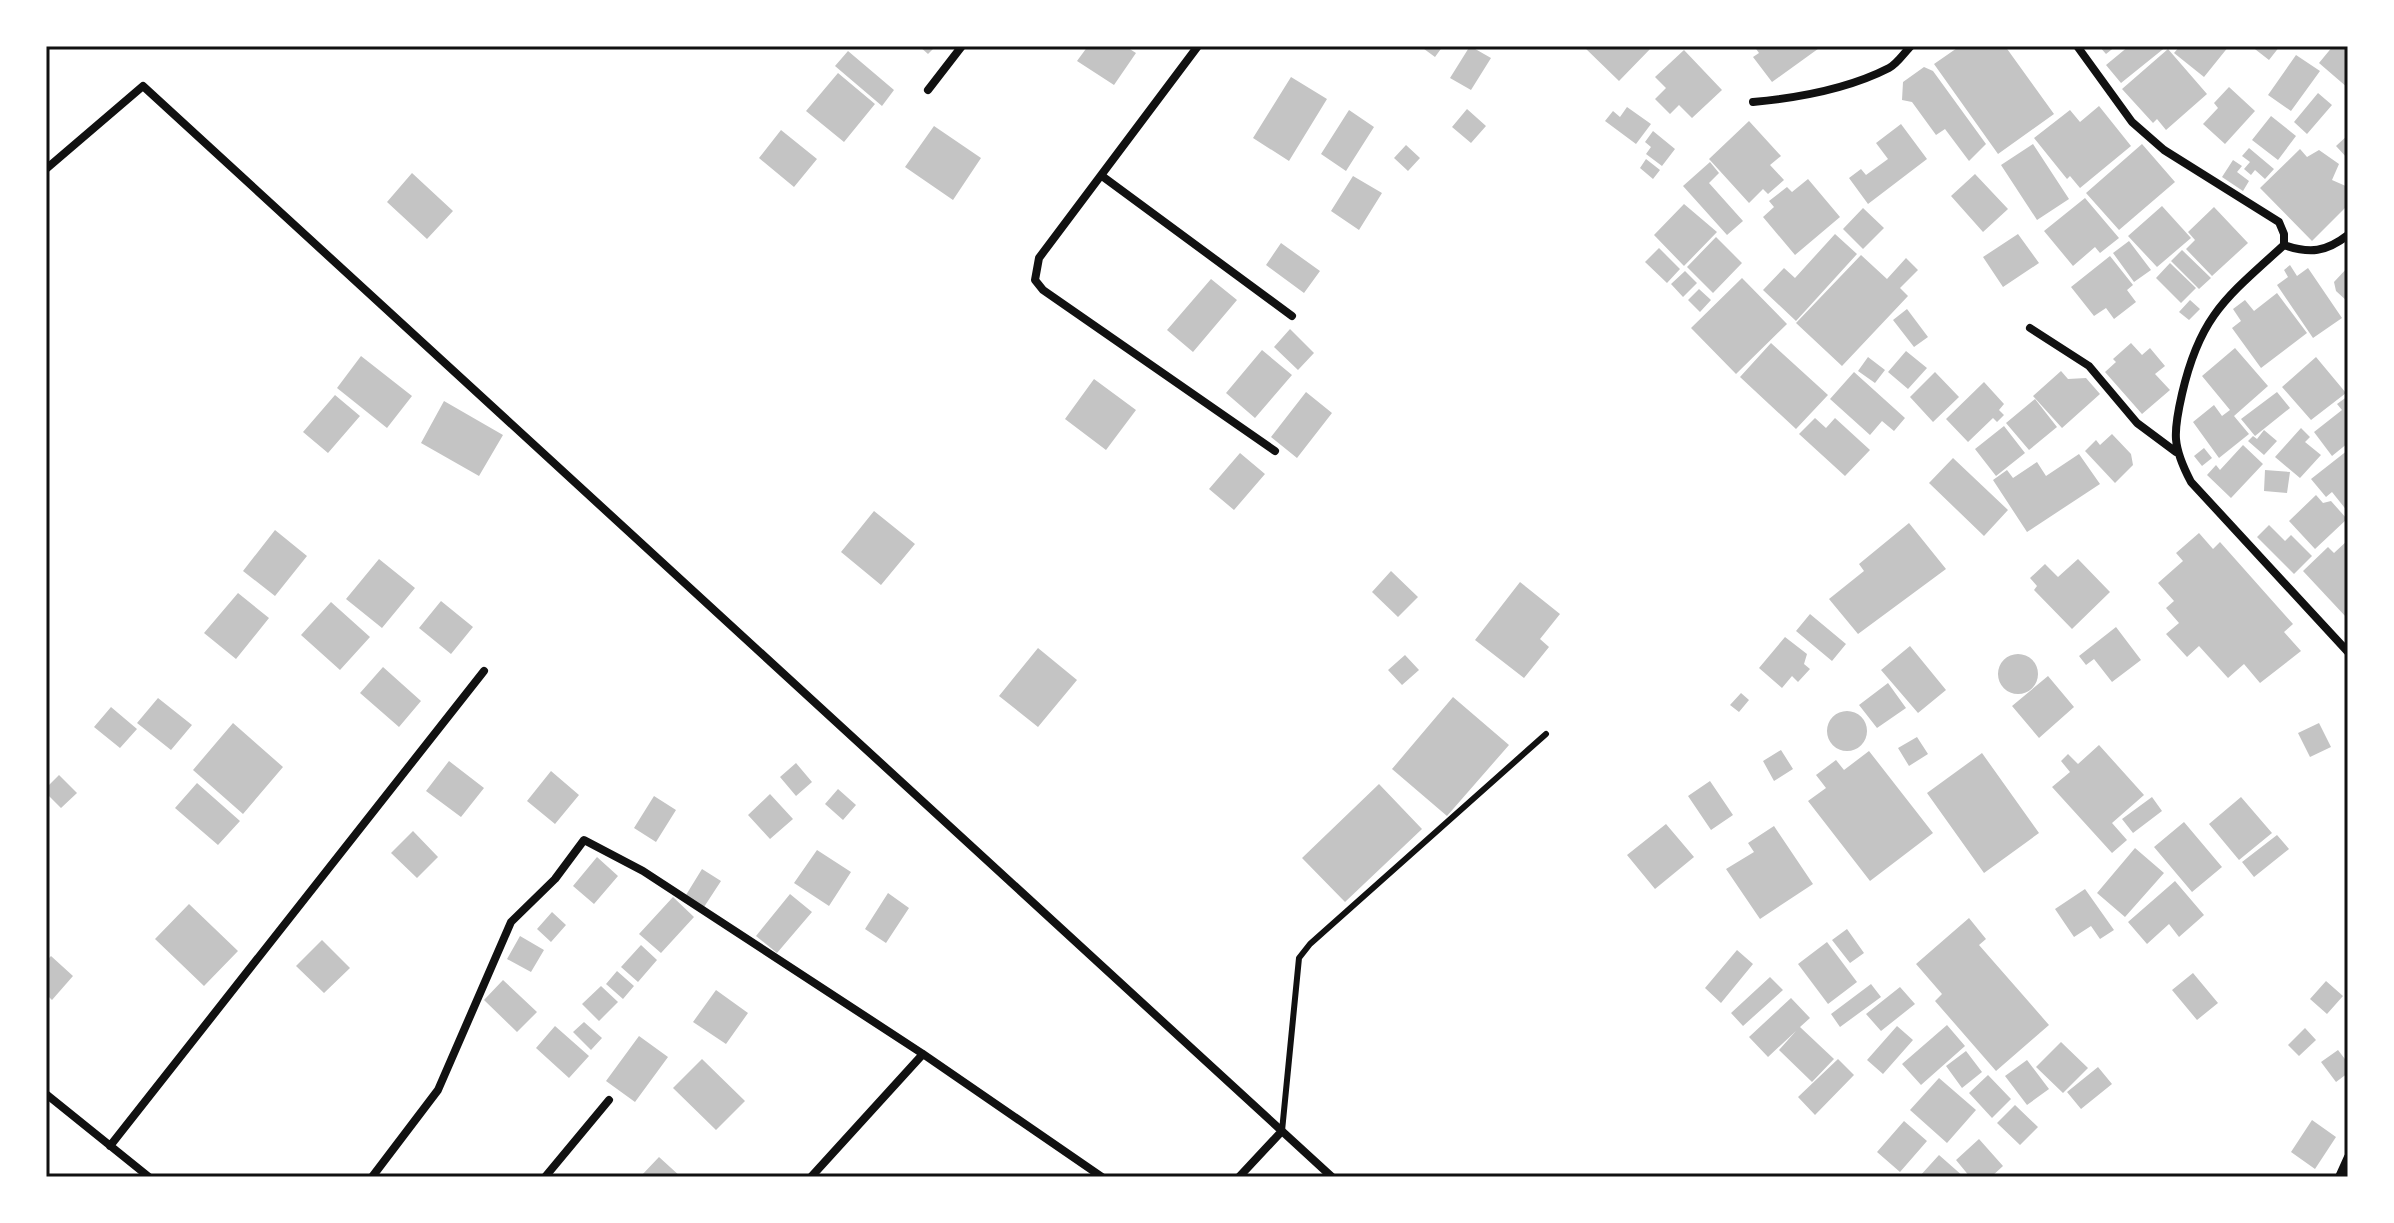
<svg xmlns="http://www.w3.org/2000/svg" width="2394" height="1223" font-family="'Titillium Web',sans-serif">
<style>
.building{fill:#c4c4c4}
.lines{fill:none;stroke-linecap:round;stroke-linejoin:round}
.service{stroke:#111;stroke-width:6}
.minor{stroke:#111;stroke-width:8}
.neatline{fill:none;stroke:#111;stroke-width:3}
</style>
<rect width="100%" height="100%" fill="#fff"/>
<path class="building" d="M919,46h17l-8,8z
M1088,46h37l11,7 -22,32 -37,-24z
M1420,46h23l-8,11z
M1470,46l21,12 -20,32 -21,-12z
M1583,46h70l-34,35z
M1754,46h68l-50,36 -19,-25 6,-4z
M1960,46h45l49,68 -56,40 -64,-90z
M2099,46h17l-10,8z
M2129,46h38l-46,37 -15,-18z
M2180,46h49l-25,31 -30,-24z
M2251,46h29l-11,14z
M2333,46h9l6,5v37l-29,-25z
M2168,49l39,45 -41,36 -9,-11 -4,4 -31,-34z
M1684,50l38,40 -30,28 -13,-13 -9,9 -15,-15 11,-11 -11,-11z
M848,51l46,39 -12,16 -47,-40z
M2296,55l24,16 -29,40 -23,-16z
M1924,67l9,4 53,73 -17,17 -24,-32 -9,6 -24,-33 -10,-2 1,-18z
M838,73l37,31 -31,38 -38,-31z
M1291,77l36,22 -38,62 -36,-23z
M2229,87l26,24 -30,33 -22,-20 15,-16 -4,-5z
M2318,93l14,12 -25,29 -13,-12z
M2099,106l32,40 -51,42 -10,-12 -3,3 -33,-41 36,-28 10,12z
M1627,107l24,17 -15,20 -31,-23 8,-10 7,6z
M1467,109l19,17 -15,17 -19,-16z
M1349,110l25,17 -28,44 -25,-17z
M2271,116l25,20 -18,24 -26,-20z
M1749,121l32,35 -11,9 14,15 -16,14 -5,-5 -14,14 -40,-44z
M1901,124l26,35 -59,45 -19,-26 12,-9 5,6 22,-16 -12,-16z
M934,126l47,32 -28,42 -48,-33z
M781,130l36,29 -23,28 -35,-29z
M1653,131l22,18 -13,17 -16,-12 5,-7 -6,-5z
M2348,135v24l-12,-13z
M2033,144l36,55 -32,21 -36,-55z
M2142,144l33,38 -56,48 -33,-37z
M1406,145l14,13 -12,13 -14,-13z
M2249,148l25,21 -9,10 -10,-9 -4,5 -7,-6 6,-7 -8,-6z
M2300,149l7,8 12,-7 20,14 -7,16 16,7v18l-36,36 -52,-53z
M1646,159l14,11 -7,9 -13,-11z
M2233,160l9,6 -5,6 12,9 -6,10 -21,-14z
M1710,162l9,11 -10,10 34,38 -16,14 -44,-49z
M412,173l41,38 -26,28 -40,-37z
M1975,174l33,35 -25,23 -32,-36z
M1353,176l29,17 -23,37 -28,-19z
M1808,179l32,38 -45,38 -32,-38 11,-10 -5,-6 18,-14 5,5z
M2085,198l34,40 -19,15 -5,-6 -22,19 -29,-35z
M1684,204l33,28 -33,34 -30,-31z
M2162,206l29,32 -34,29 -29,-31z
M2214,207l34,36 -36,33 -26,-27 9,-9 -7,-8z
M1863,208l21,20 -21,21 -20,-20z
M1835,234l22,20 -61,67 -33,-31 21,-22 11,10z
M2018,234l21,29 -36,24 -20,-30z
M1716,237l26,26 -29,30 -26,-26z
M2129,241l22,29 -17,12 -21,-29z
M1281,243l39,28 -16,22 -38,-28z
M1659,248l21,21 -13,14 -22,-21z
M2182,250l29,28 -12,11 -28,-28z
M1861,255l26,24 19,-21 12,12 -18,18 8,8 -66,70 -46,-43z
M2110,256l23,29 -6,5 9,12 -22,17 -8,-11 -12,8 -23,-29z
M2170,263l26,25 -15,15 -25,-25z
M2290,265l7,11 11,-8 34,50 -29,20 -36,-53 11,-8 -4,-7z
M2348,267v35l-12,-11 -2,-9z
M1685,271l12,12 -14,14 -12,-13z
M1742,278l45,46 -51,50 -45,-46z
M1211,279l26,21 -44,52 -26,-22z
M1699,289l12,11 -11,12 -12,-12z
M2277,293l30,40 -46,35 -29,-40 9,-7 -8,-12 12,-9 9,11z
M2190,300l10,9 -11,11 -10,-8z
M1907,309l21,28 -14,10 -21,-27z
M1290,329l24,24 -16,17 -24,-23z
M1771,343l57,52 -32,34 -56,-52z
M2131,343l11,12 8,-7 15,18 -10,8 15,16 -28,24 -37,-42 11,-10 -3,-3z
M2235,348l33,38 -34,30 15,18 -30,24 -26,-36 21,-17 8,11 8,-6 -28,-34z
M1262,350l30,25 -37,43 -29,-25z
M1906,351l21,17 -19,21 -20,-17z
M361,356l51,40 -25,32 -50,-40z
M1868,357l17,13 -10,13 -17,-12z
M2316,357l30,36 -35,27 -29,-33z
M2061,371l7,8 18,-1 14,16 -38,34 -29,-32z
M1854,372l51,46 -11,13 -12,-10 -12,14 -40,-36z
M1935,372l24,25 -26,25 -23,-25z
M1094,379l42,31 -30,40 -41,-31z
M1984,382l20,22 -5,6 5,5 -7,7 -4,-4 -25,24 -22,-23z
M1306,392l26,21 -35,45 -26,-21z
M2277,392l13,16 -35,28 -14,-17z
M335,395l25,21 -32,37 -25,-21z
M2348,396v47l-16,13 -18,-24 28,-22 -5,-6z
M2035,399l22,28 -28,23 -23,-27z
M444,401l59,34 -24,41 -58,-33z
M1815,418l11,10 9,-10 35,32 -25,26 -46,-42z
M2004,426l21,27 -29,23 -21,-27z
M2301,428l9,9 -5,5 16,13 -21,23 -25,-21z
M2264,430l13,11 -13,14 -16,-14 5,-5 4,3z
M2112,434l19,20 2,11 -18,18 -30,-32 11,-11 4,5z
M2243,445l20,19 -32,34 -24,-23 9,-10 4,5z
M2204,448l8,10 -10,8 -8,-10z
M2348,450v62l-16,-20 -6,5 -15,-18z
M1240,453l25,21 -31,36 -25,-21z
M2079,454l21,30 -73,48 -34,-52 14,-10 6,8 24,-16 9,14z
M1953,458l55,52 -24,26 -55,-53z
M2265,470l25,2 -3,21 -23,-2z
M2316,495l7,8 8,-2 16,18 -32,30 -26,-28z
M874,511l41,33 -34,41 -40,-33z
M1909,523l37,46 -88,65 -29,-35 35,-28 -5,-7z
M2269,525l16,16 6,-6 21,21 -18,18 -37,-37z
M275,530l32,26 -32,40 -32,-25z
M2199,533l14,16 7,-7 73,82 -9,8 17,19 -41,32 -16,-19 -16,14 -29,-32 -12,11 -21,-23 13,-11 -13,-15 8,-7 -16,-18 25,-22 -7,-8z
M2348,540v76l-2,1 -43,-46 25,-24 6,6z
M379,559l36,29 -33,40 -36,-29z
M2078,559l32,33 -38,37 -38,-39 3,-4 -7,-8 15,-14 13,13z
M1391,571l27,26 -20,20 -26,-25z
M1520,582l40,32 -20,25 9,8 -25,31 -49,-38z
M238,593l31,25 -33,41 -32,-26z
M441,601l32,26 -22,27 -32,-26z
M331,602l39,35 -30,33 -39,-35z
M1810,614l36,30 -14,17 -36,-30z
M2116,627l25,33 -29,22 -18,-23 -8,6 -7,-9z
M1785,637l22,17 -3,10 6,5 -12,13 -6,-6 -10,12 -23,-20z
M1910,646l36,44 -28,23 -37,-43z
M1038,648l39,32 -39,47 -39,-31z
M1998 674a20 20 0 1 1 40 0a20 20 0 1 1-40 0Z
M1405,655l14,15 -17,15 -14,-15z
M383,667l38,34 -22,26 -39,-34z
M2048,676l26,31 -35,31 -27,-32z
M1888,683l18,25 -29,20 -18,-23z
M1741,693l8,7 -10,12 -9,-7z
M1453,697l56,48 -62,71 -55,-47z
M158,698l34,27 -21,25 -34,-27z
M111,707l26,22 -17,19 -26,-21z
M1827 731a20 20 0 1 1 40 0a20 20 0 1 1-40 0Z
M233,723l50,44 -40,47 -50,-44z
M2319,723l12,24 -21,10 -12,-24z
M1917,737l11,17 -19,12 -11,-18z
M2099,745l45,50 -32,28 15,17 -15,13 -60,-66 18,-15 -9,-11 7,-7 10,10z
M1781,750l12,19 -19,12 -11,-20z
M1869,751l64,82 -63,48 -62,-80 18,-13 -10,-13 20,-15 8,10z
M1982,753l57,80 -55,40 -57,-80z
M449,761l35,27 -23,29 -35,-26z
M796,763l16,19 -16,14 -16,-19z
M551,771l28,24 -24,29 -28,-23z
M59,775l18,18 -16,15 -15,-15v-5z
M1710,781l23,34 -22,15 -23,-34z
M197,783l43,38 -22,24 -43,-37z
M1379,784l43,45 -77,73 -43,-44z
M838,789l18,16 -13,15 -18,-16z
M770,794l23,25 -23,20 -22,-24z
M654,796l22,14 -20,32 -22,-14z
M2152,797l10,14 -29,22 -11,-14z
M2241,797l31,36 -33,27 -30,-36z
M2184,822l38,45 -30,25 -38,-45z
M1666,824l28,33 -39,32 -28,-34z
M1774,826l39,58 -53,35 -34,-50 28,-17 -6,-9z
M413,831l25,26 -21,21 -26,-25z
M2277,835l12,14 -35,28 -12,-15z
M2135,848l29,25 -39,44 -28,-24z
M817,850l34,22 -22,34 -35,-23z
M597,857l21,19 -24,28 -21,-18z
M702,869l19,12 -17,26 -18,-12z
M2175,881l29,34 -25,22 -10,-13 -22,20 -19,-22z
M2085,889l29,41 -14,9 -9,-13 -17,11 -19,-28z
M888,893l21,15 -23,35 -21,-14z
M790,894l22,18 -35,41 -21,-17z
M673,897l21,20 -33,36 -22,-19z
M189,904l49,47 -34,35 -49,-47z
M552,912l14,13 -15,17 -14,-13z
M1969,918l17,21 -7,6 70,80 -53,46 -61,-70 7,-7 -26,-30z
M1847,929l17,24 -14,10 -18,-23z
M520,936l24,14 -13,22 -24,-13z
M322,940l28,28 -26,25 -28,-27z
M1827,942l30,40 -29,22 -30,-40z
M641,945l16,15 -19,22 -17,-15z
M1737,950l16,14 -32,39 -16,-15z
M51,956l22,20 -21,24 -6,-6v-33z
M617,971l17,15 -11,13 -17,-15z
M2193,973l25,30 -21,17 -25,-30z
M1770,977l13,13 -40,36 -12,-13z
M503,980l34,32 -20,20 -33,-32z
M2326,981l17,15 -16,18 -17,-15z
M1871,984l10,13 -41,30 -9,-13z
M601,986l17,16 -19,19 -17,-17z
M1900,987l15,17 -34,27 -15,-17z
M716,990l32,23 -22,31 -33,-22z
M1791,998l19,20 -10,9 34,32 -22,23 -33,-32 17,-19 -28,26 -19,-20z
M584,1022l18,16 -11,12 -18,-18z
M1947,1025l18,21 -44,39 -19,-21z
M555,1026l34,30 -20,22 -33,-30z
M1897,1026l16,14 -30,34 -16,-14z
M2305,1028l11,12 -17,16 -11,-11z
M639,1036l29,21 -33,45 -29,-21z
M2061,1042l27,26 -25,25 -27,-26z
M2338,1050l10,13v10l-12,9 -15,-20z
M1966,1051l16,21 -20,16 -16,-22z
M702,1059l43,42 -29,29 -43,-42z
M1838,1059l16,16 -39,40 -17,-18z
M2027,1060l22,29 -22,16 -22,-29z
M2098,1067l14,17 -31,25 -14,-17z
M1988,1075l23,24 -19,19 -23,-25z
M1939,1078l37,32 -29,33 -37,-33z
M2015,1105l23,22 -18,18 -23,-22z
M2312,1120l24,17 -21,32 -24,-17z
M1904,1121l23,20 -27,31 -23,-20z
M1979,1139l24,27 -12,11h-21l-14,-17z
M1939,1155l25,22h-45z
M659,1157l22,20h-41z"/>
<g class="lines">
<path class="service" d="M1282,1131l17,-173 11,-14 236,-210"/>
<path class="minor" d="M1198,46l-159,212 -4,22 8,10 232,161
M2077,46l55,76 32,28 115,72 5,12v11c-57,52 -84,70 -102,149 -9,39 -10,52 9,88l157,170
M928,90l34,-44
M1753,102c44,-4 95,-13 136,-34 8,-4 15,-15 22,-22
M46,169l97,-83 1189,1091
M1102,176l190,140
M2284,245c26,9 42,7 64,-10
M2030,328l59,38 48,57 39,29
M46,1094l103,83
M110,1146l374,-475
M372,1177l66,-87 73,-168 44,-43 29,-39 59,31 280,183 179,123
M545,1177l64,-77
M811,1177l112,-123
M1239,1177l43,-46
M2339,1177l9,-20"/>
</g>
<rect width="2394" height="1223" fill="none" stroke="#ffffff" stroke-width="96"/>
<rect x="48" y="48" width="2298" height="1127" class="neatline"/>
</svg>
